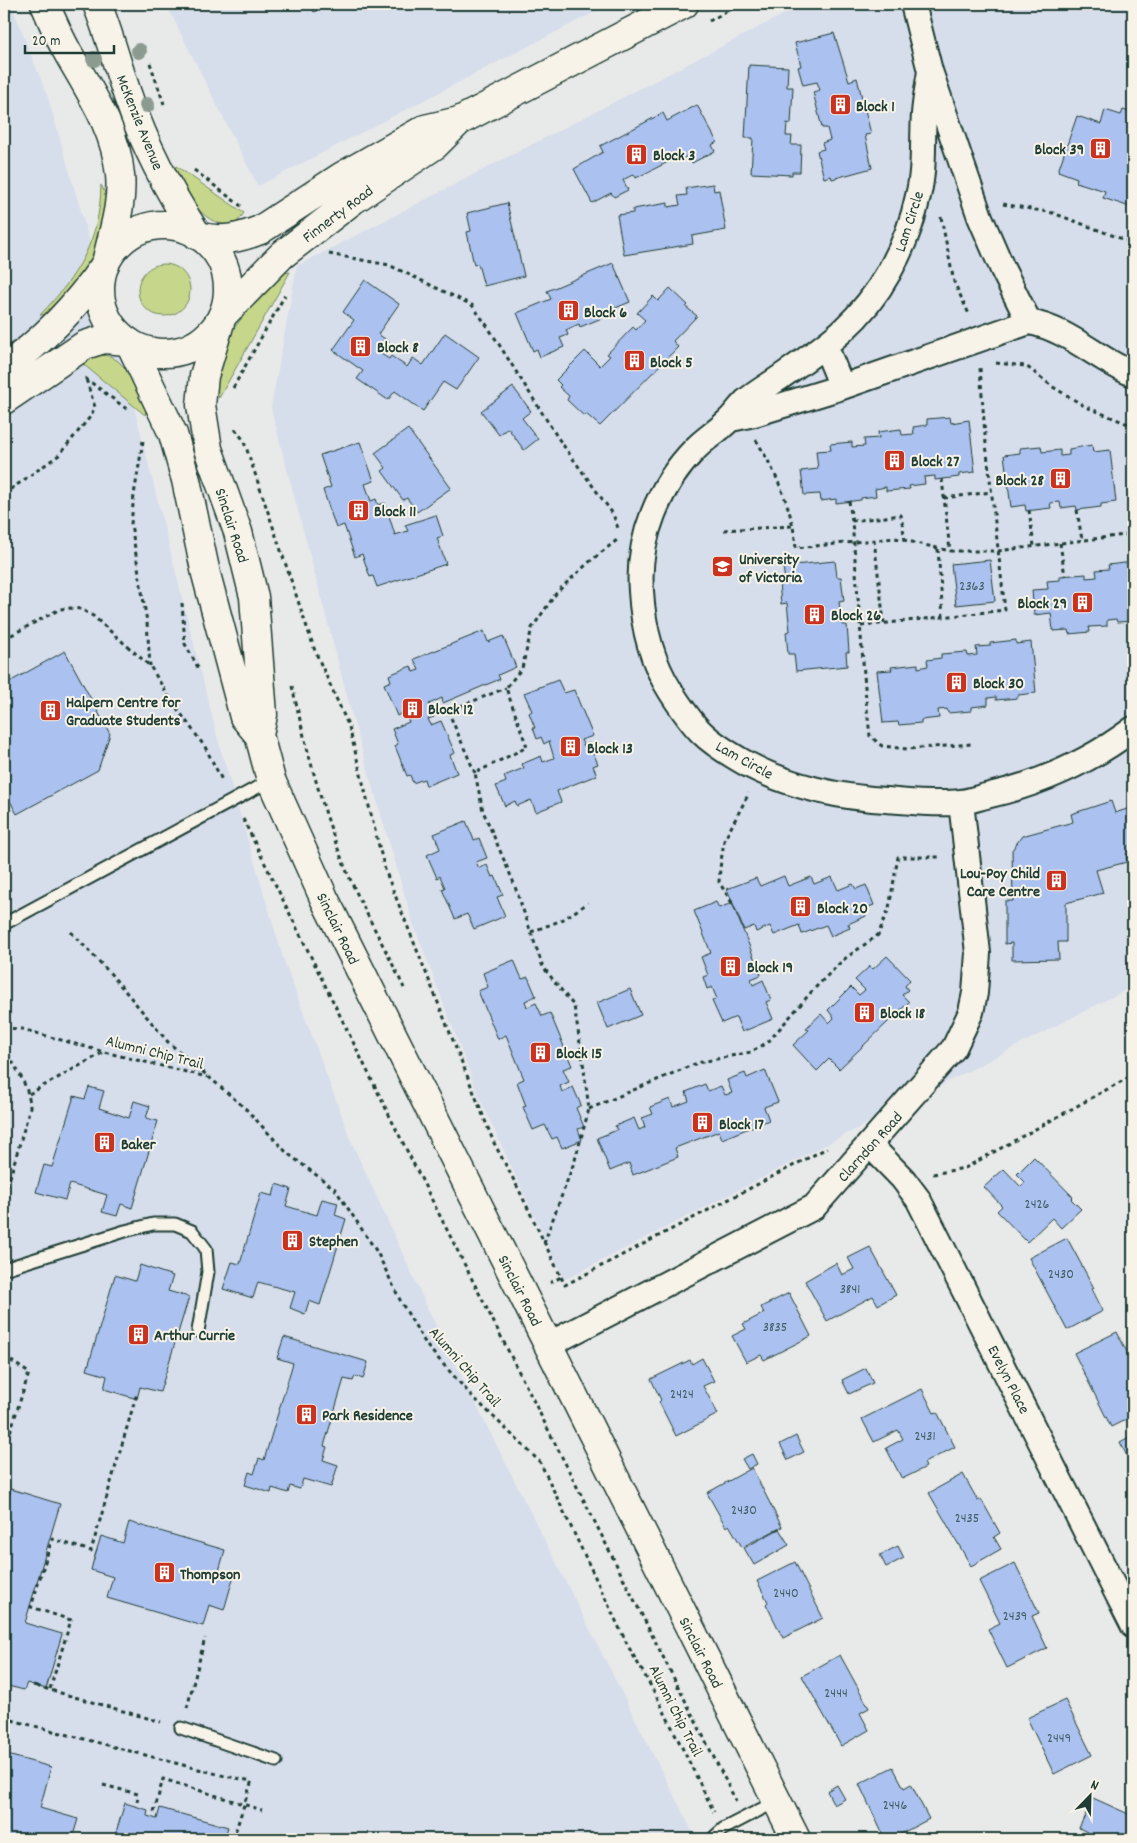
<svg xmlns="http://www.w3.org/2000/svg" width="1137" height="1843" font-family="Dekko,sans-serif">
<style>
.built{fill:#d6ddeb}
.green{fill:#c6d78c;stroke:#728a60}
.building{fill:#abc1ef;stroke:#1f3d34}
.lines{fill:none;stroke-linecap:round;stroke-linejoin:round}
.service-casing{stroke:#1f3d34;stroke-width:15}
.minor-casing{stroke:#1f3d34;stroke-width:28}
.tertiary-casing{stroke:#1f3d34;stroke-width:31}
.secondary-casing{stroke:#1f3d34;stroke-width:31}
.path{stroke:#1f3d34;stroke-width:3;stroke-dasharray:4 4;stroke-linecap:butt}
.service{stroke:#f7f3e8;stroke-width:11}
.minor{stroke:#f7f3e8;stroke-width:24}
.tertiary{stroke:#f7f3e8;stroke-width:28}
.secondary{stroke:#f7f3e8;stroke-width:28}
.tree{fill:#8c9b8f}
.labels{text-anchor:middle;stroke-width:4;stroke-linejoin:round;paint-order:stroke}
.number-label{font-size:14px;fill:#425e63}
.poi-label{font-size:16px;font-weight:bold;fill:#1f3d34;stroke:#f7f3e8;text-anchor:start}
.street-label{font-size:16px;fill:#1f3d34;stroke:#f7f3e8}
</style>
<rect width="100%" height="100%" fill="#e8e9e9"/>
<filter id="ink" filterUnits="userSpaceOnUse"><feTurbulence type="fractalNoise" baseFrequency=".02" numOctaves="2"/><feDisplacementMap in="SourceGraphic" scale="10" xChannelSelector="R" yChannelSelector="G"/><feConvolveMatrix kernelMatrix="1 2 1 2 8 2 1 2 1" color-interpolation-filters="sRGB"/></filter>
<g filter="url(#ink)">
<path class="built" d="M4,4h7l37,94 61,210 110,436 65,217 67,180 82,179 263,519h-692z
M166,4h444l-352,182z
M804,4h329v982l-569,294 -85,-183 -66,-174 -58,-197 -84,-318 26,-142z"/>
<path class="green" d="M176,166l68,47 -9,12c-32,2 -44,-26 -61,-50z
M101,185c7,11 5,20 3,33 -9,44 -25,63 -54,96l-10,1c38,-39 60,-75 61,-130z
M138 290a26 26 0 1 1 52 0a26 26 0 1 1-52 0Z
M290,272l-71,126 -2,-5h-3l15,-58 24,-32 26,-29z
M99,355l11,1 8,5 7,7 22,37 -2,10 -62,-51 6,-7z"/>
<path class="building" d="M310,4h19l-15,8z
M834,33l15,48 8,-3 14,56 -6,1 7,33 -40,11 -1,-3 -7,2 -7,-27 7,-2 -2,-6 8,-3 -3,-12h-5l-9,-36 7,-2 -3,-8 -14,3 -5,-18 3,-1 -6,-23z
M749,65l39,2 -1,20h6l-2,37 -4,-1 -1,13h6l-1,9h10l-1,27h-8v3l-41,-2 2,-35h-8z
M697,105l20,37 -5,3 3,6 -23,12 -4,-7 -8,4 -3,-7 -11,5 2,4 -32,16 -2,-4 -11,6 5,10 -14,7 -3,-4 -19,10 -18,-34 29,-17 -3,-6 63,-33 4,8z
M1105,110l16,5 2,-5 10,3v95l-30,-10 2,-7 -29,-9 1,-4 -19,-7 19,-55 24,8z
M713,184l1,7 5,-1 7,40 -34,6 1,8 -69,11 -7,-40 16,-2v-4l35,-6v4l12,-2 -2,-9 9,-1 -1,-7z
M507,203l17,73 -40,10 -6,-22 -4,1 -7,-33 4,-1 -4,-18z
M613,263l17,39 -17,7 1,4 -34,14 -1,-3 -13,6 2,5 -8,3 4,9 -24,10 -3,-8 -4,2 -16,-38 34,-14 -4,-8z
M365,280l34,24 -21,30 11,8 -8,12 8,5 2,-3 16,11 6,-9 10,7 22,-32 34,24 -23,33 -13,-8 -20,29 -28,-20 -7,9 -31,-21 6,-8 -30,-21 21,-30 -11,-8z
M670,288l18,17 -2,2 11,9 -24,25 5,6 -78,79 -14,-12 -2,2 -17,-16 2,-4 -10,-9 2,-2 -5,-5 29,-29 15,15 10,-10 -3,-2 26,-27 3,3 9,-10 -8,-7 16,-17 5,5z
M513,387l18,24 -9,7 16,21 -14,11 -16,-22 -9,7 -18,-24z
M950,417l1,6 18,-3 6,52 -16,2v3l-24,3v-4l-11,1 1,7 -16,2 1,3 -24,2v-4l-11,2 1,7 -15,2v2l-25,3v-4l-15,2 -1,-7 -16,1 -3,-24 17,-2 -2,-18 15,-1 -1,-6 22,-2v5l13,-1 -1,-7 15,-1 -1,-6 23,-3 1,6 12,-1 -1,-7 14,-2v-6z
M408,429l43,59 -34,24 -10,-14 -4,2 -21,-29 4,-3 -11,-15z
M360,442l14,39 -9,3 6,17 5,-2 2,6 7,-2 10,32 13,-4 -3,-6 31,-10 7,21 -6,2 9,26 -69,23 -4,-11 -3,1 -8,-23 -7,3 -11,-32 -8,3 -13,-38 8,-3 -11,-32z
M1092,445l1,7 17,-2 6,52 -15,2v3l-24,3 -1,-4 -15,2 -1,-6 -10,1 1,5 -25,3 -1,-6 -14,2 -7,-52 16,-2v-5l21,-2 1,6 18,-2v6l9,-1v-6z
M990,560l5,41 -39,4 -5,-41z
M835,561l2,16h4l3,24 -5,1 3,23h5l2,27h-3l1,14 -51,5 -2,-17h-6l-2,-22 4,-1 -3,-28 -6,1 -2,-22 6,-1 -2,-15z
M1133,562v59l-16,1 -1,-3 -9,1v6l-18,1 1,5 -21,2 -1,-4 -15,1 -2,-18 -17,2 -2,-25 16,-1 -1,-8 13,-1v-4l26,-2v4l11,-1 -1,-7 13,-1 -1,-4z
M484,631l4,11 15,-6 13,31 -18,8 2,4 -57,24 -1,-5 -13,6 5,13 -6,2 3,6 10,-4 14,32 -5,2 7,18 -31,13 -2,-7 -11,4 -3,-8 -3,1 -12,-30 3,-2 -6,-15 17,-7 -5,-10 -7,4 -13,-32 7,-3 -2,-6 22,-9 2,6 6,-2 -5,-11z
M1016,640v4l15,-2 5,51 -18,2v3l-22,2v-3l-8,1v7l-17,2v4l-23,2 -1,-4 -9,1 1,8 -18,2v3l-22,2 -1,-3 -15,1 -6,-52 15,-1 -1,-3 27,-3v4l10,-2 -1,-6 14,-2v-4l26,-2 1,4 9,-1 -1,-8 14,-1v-3z
M65,651l45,83 -12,36 -81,44 -13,-24v-105z
M558,680l6,13 10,-3 19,46 -12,4 3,6 5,-3 9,21 -5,2 4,9 -40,16 4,11 -25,10 -5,-12 -14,6 -2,-5 -10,5 -9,-20 10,-4 -2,-6 20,-8 -2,-4 19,-8 2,6 11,-4 -5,-17 -5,3 -3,-7 -4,2 -4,-11h2l-6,-15 3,-2 -8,-18z
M1111,801l4,12 18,-6v46l-7,2 1,7 -31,8 7,23 -37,10v39h-8l1,17 -47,1v-17l-7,1v-43h8l-1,-51 10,-14 51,-14 -2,-8z
M466,821l8,19 5,-2 8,20 -11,4 3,6 8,-3 5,12 3,-1 8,19 -6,2 8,19 -31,13 -7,-15 -12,5 -13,-30 3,-1 -5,-12 -3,2 -10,-23 13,-6 -6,-15z
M784,876l4,10 23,-9 3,7 18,-7 6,13 15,-6 3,5 10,-4 8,20 -11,4 3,7 -18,8 2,4 -19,8 -5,-11 -24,9 -3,-9 -25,10 -4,-9 -14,6 -2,-6 -10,4 -17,-41 29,-11 4,8z
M716,902l3,6 13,-5 29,72 -10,4 2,6 10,-5 8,20 -5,2 7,17 -31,13 -6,-15 -14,6 -10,-22 5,-2 -5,-12 -5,2 -4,-12 5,-2 -7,-18 10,-4 -17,-42z
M887,956l23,24 -5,6 3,4 -6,5 7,7 -70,67 -10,-10 -12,12 -24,-26 16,-15 -3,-2 15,-14 8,9 5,-5 -6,-8 23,-23 8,8 6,-5 -10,-10 15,-14 3,3z
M514,960l8,19 6,-2 8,19 -11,5 2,6 9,-4 6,13 8,-3 22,53 -9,3 6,13 -9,4 2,6 11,-5 8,18 -5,3 8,19 -6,2 4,11 -20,8 -5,-11 -5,2 -7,-14 -12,5 -10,-23 3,-1 -9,-24 7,-3 -18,-44 -8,4 -20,-48 10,-4 -5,-14z
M630,989l11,26 -33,14 -11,-26z
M765,1070l13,32 -14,5 5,13 -47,19 -3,-8 -44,17 3,9 -45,18 -4,-12 -19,8 -13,-33 20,-8 -2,-4 19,-8 5,12 6,-3 -3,-9 11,-4 -3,-7 20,-8 3,8 16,-6 -3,-9 19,-8 3,7 13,-5 4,9 7,-2 -5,-13 18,-7 2,5z
M89,1087l15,4 -5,17 30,10 5,-17 16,5 -4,12 12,3 -26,87 -11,-4 -4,12 -15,-4 5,-17 -37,-11 -5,16 -29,-8 8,-27 8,2 22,-71 11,3z
M1034,1157l39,40 -2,2 10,10 -20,19 -9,-10 -25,24 -30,-31 5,-5 -18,-19 20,-18 17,18 4,-5 -8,-8z
M276,1184l15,5 -5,17 31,9 5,-16 16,4 -3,12 11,4 -26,86 -11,-4 -4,13 -15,-6 5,-16 -37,-10 -5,16 -30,-9 9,-27 8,2 21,-71 12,3z
M1067,1238l27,50 -2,1 11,22 -36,19 -38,-72z
M870,1247l26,48 -18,10 -5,-9 -46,25 -22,-40 31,-18 6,12 12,-6 -6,-11z
M140,1265l33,11 -5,15 21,6 -29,95 -20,-5 -3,12 -33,-10 3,-13 -20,-6 28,-95 20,6z
M789,1293l22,43 -47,24 -3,-5 -15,7 -14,-26 14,-7 -3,-5 21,-11 -3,-6z
M1117,1332l16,32v52l-22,11 -37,-74z
M284,1337l84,25 -5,17 -8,-3 -2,5 -9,-2 -20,67 3,1 -4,13 15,5 -7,22 -28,-8 -3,10 -10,-3 -2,7 -16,-5 -1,5 -26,-8 4,-13 5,2 5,-16 5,2 29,-97 -16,-5z
M702,1358l12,23 -11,5 15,28 -42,22 -17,-34 2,-2 -10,-21 39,-19 2,4z
M866,1368l7,15 -24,11 -7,-14z
M922,1389l12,24 3,-1 18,35 -31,16 2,4 -24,12 -16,-31 17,-9 -5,-9 -24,12 -12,-23z
M1133,1435v40l-3,-7 2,-2 -12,-24z
M796,1436l8,16 -16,8 -8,-16z
M752,1454l5,10 -9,5 -6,-10z
M752,1468l30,59 -40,20 -13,-22 -3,2 -19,-34z
M963,1474l15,27 3,-2 19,34 -6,4 7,12 -30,17 -42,-73z
M11,1489l49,15 -35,119 37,11 -16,55 -19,-6 -3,7 -20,-5 2,-16h-2v-157z
M129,1522l96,28 -6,21 15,4 -10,35 -15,-5 -6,21 -96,-28 6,-21 -22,-7 2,-8 8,-26 22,7z
M779,1529l10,16 -35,20 -10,-17z
M898,1546l6,12 -18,9 -6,-12z
M795,1562l28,56 -40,20 -17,-34 2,-2 -11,-21z
M1015,1563l24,50 -7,3 15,32 -40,20 -19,-39 12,-6 -21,-42z
M840,1655l29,53 -9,5 9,17 -28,16 -39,-70z
M1065,1700l27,55 -38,19 -27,-56z
M4,1754l47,13 -11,41 38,11 -6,20h-68z
M893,1767l11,21 7,-4 18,35 -38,20h-6l-26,-55z
M837,1785l8,14 -11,6 -7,-14z
M1093,1798l40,18v23h-40l2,-3 -16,-8z
M125,1803l23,7 -1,6 10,3 3,-11 68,19 -4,12h-83l-25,-7z"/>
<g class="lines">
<defs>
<path id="service" d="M4,924l267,-144
M4,1269l121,-38 28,-7h22l17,7 14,18 2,23 -10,59
M181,1728l95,33
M712,1839l11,-10 54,-28"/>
<path id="minor" d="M913,4l17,67 50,146 23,53 26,52
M930,71c-2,14 -5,29 -6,43 -2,28 1,55 -6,82 -5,25 -16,53 -29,76 -27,49 -62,73 -107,104 -11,8 -25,16 -36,25 -6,6 -11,13 -17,19 -10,10 -23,18 -33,28 -37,37 -59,91 -55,143 2,36 10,70 30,101 9,14 18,28 30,40 13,13 30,23 46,32 44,23 90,33 139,36 25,2 51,5 75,2 9,-1 17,-4 25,-6 54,-12 103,-34 147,-67
M825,345l17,42
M731,419l23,-5 88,-27 187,-65c39,7 68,37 104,52
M870,1145l33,34 15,20 215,426
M548,1345l266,-138 140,-159 17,-36 4,-19 3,-40 -17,-151"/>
<path id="tertiary" d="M201,237c22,5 39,1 59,-7l81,-53 84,-48 34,-8 225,-117
M223,315l59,-60 71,-55 82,-55 22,-22
M4,368c41,-28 73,-63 101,-103
M4,400l81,-55 19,-6 23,2"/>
<path id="secondary" d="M45,4c7,17 14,33 23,49 22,39 48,76 52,122 3,28 -7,57 -13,84
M97,4c13,32 21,65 33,98 16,47 40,91 67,133
M100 289a64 64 0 1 1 128 0a64 64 0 1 1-128 0Z
M221,319l-17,57 -3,29 7,44 30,83 16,65 9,118 -4,20
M130,343l43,91 13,46 20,94 38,143 15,18 12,45 53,118 472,941"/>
</defs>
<use href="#service" class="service-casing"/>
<use href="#minor" class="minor-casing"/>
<use href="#tertiary" class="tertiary-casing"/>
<use href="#secondary" class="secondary-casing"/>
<path class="path" d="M709,21l32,-17
M150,63l14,41
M194,170l47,36
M1003,204l50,9 80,30
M941,217l13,65 15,32
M329,254l60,11 83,40 16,22 70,111 55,76 6,17
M996,363l30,3 27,21 33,20 47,19
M85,378l43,32
M233,388l52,-93
M235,429l7,9 4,9 69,204 34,76 36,143 109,273 24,45 43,89 -11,6
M756,440c20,32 37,70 40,108l99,-10 55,13h48l135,-17
M143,441l-9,54 -3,29 16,98 3,44
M942,479l8,72
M4,494l55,-39 31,-38 5,-10 -9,-28
M944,498l47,-6
M849,501l3,20
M1029,510l5,36
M1077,510l5,30
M724,530l70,-4
M874,540l10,83
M905,541l-4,-26 -49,6 14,179 4,36 12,10 25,3 65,-5
M1060,543l5,33
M938,549l5,68
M182,603l3,41 15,27
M861,626l144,-16 -20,-175 -5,-67
M4,639l56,-30 11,-1 10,1 12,7 57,50 19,31 36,50 18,35
M292,686c14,61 31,128 55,186 17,39 39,77 57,116
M475,773l-27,-62 58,-23
M243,819l152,308 341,674
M732,903l-13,-21 1,-14 4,-27 25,-48
M71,932l39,41 58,69 77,66 42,45 48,36 42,63 24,50 26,44 42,47 71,69 88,184 28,49 58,117
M531,932l31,-12 26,-17
M4,1028l18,1 82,23 103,25
M4,1047c10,19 26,39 26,61l-26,90
M29,1094l75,-42
M589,1109l108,-46 54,-11 17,-10 46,-53 29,-29 35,-25 11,-27 9,-51h41
M933,1174l32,-6 168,-93
M544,1243l31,-83 14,-51 -6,-47 -9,-56 -31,-39 -30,-86 -30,-70 -8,-38 52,-26 -21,-59 16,-20 10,-40 25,-36 31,-29 29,-23
M561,1277l4,8 262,-137
M4,1356l25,17 -25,78
M37,1686l-4,-1 128,37
M50,1689l21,-69 -40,-13 21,-68 39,12 46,-158
M187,1708l18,-70
M4,1718l221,58 27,5
M103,1785l35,9 -1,9
M154,1812l9,-33 99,31
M233,1839l19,-59"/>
<use href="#service" class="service"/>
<use href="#minor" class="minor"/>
<use href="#tertiary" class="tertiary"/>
<use href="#secondary" class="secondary"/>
</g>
<g class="tree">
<circle cx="139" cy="51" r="8"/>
<circle cx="94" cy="59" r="8"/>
<circle cx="147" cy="105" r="8"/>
</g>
</g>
<defs>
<symbol id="building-square" viewBox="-11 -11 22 22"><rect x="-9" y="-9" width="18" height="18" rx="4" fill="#c8321e" stroke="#f7f3e8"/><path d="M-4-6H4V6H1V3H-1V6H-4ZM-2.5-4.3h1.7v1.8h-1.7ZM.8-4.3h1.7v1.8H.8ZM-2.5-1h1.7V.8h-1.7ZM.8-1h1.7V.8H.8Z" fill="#fff"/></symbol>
<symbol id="university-square" viewBox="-11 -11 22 22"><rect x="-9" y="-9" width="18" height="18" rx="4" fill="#c8321e" stroke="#f7f3e8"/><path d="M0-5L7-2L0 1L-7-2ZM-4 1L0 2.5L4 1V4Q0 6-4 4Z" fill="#fff"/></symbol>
</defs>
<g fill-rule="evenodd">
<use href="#building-square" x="828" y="92" width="25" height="25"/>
<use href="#building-square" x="1088" y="136" width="25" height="25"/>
<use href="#building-square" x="624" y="142" width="25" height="25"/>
<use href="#building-square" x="556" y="298" width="25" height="25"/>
<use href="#building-square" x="348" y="334" width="25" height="25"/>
<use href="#building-square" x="622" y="348" width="25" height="25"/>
<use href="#building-square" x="882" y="448" width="25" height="25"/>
<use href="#building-square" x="1048" y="466" width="25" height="25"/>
<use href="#building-square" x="346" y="498" width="25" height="25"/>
<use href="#university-square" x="710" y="554" width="25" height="25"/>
<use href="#building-square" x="1070" y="590" width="25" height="25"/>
<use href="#building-square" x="802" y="602" width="25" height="25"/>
<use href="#building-square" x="944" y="670" width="25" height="25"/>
<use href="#building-square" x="400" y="696" width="25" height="25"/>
<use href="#building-square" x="38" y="698" width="25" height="25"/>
<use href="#building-square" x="558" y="734" width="25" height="25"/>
<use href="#building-square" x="1044" y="868" width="25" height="25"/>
<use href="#building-square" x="788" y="894" width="25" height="25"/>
<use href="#building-square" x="718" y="954" width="25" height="25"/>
<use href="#building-square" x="852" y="1000" width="25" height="25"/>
<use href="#building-square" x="528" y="1040" width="25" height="25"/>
<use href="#building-square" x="690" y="1110" width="25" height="25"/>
<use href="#building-square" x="92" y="1130" width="25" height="25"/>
<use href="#building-square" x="280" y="1228" width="25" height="25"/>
<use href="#building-square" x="126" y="1322" width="25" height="25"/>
<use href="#building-square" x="294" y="1402" width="25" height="25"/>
<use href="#building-square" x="152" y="1560" width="25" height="25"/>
</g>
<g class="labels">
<g class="number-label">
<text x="972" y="590">2363</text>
<text x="1037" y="1208">2426</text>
<text x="1061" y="1278">2430</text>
<text x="850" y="1293">3841</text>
<text x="775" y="1331">3835</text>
<text x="682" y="1398">2424</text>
<text x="925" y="1440">2431</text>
<text x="744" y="1514">2430</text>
<text x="967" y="1522">2435</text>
<text x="786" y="1597">2440</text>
<text x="1015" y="1620">2439</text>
<text x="836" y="1697">2444</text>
<text x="1059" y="1742">2449</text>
<text x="895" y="1809">2446</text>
</g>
<g class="poi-label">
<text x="856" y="111">Block 1</text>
<text x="1084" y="154" text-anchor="end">Block 39</text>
<text x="653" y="160">Block 3</text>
<text x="584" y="317">Block 6</text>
<text x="377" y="352">Block 8</text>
<text x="650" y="367">Block 5</text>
<text x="911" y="466">Block 27</text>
<text x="1044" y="485" text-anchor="end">Block 28</text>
<text x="374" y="516">Block 11</text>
<text x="739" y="564">University<tspan x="739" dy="18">of Victoria</tspan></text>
<text x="1067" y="608" text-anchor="end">Block 29</text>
<text x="831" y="620">Block 26</text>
<text x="973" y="688">Block 30</text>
<text x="66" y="707">Halpern Centre for<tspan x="66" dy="18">Graduate Students</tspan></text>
<text x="428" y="714">Block 12</text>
<text x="587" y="753">Block 13</text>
<text x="1040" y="878" text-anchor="end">Lou-Poy Child<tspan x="1040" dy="18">Care Centre</tspan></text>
<text x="817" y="913">Block 20</text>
<text x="747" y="972">Block 19</text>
<text x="880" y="1018">Block 18</text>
<text x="556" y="1058">Block 15</text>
<text x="719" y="1129">Block 17</text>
<text x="121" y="1149">Baker</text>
<text x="309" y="1246">Stephen</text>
<text x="154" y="1340">Arthur Currie</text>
<text x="322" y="1420">Park Residence</text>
<text x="180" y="1579">Thompson</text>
</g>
<g class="street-label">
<text transform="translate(141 122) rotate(68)" y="6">McKenzie Avenue</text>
<text transform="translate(337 213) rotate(-37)" y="6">Finnerty Road</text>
<text transform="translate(908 221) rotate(-72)" y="6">Lam Circle</text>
<text transform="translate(233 525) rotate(72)" y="6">Sinclair Road</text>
<text transform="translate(745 759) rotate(29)" y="6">Lam Circle</text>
<text transform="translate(339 928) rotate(64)" y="6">Sinclair Road</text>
<text transform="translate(155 1051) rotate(14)" y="6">Alumni Chip Trail</text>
<text transform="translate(869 1146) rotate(-48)" y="6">Clarndon Road</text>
<text transform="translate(521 1290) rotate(63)" y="6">Sinclair Road</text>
<text transform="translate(466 1366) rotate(49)" y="6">Alumni Chip Trail</text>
<text transform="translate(1010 1379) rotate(63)" y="6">Evelyn Place</text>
<text transform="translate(702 1652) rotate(63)" y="6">Sinclair Road</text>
<text transform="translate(677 1710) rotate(63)" y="6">Alumni Chip Trail</text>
</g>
</g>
<rect width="1137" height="1843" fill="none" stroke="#f7f3e8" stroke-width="20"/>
<rect x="10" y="10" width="1117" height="1823" fill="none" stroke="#1f3d34" stroke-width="2" filter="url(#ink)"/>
<g transform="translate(1090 1796) rotate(23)" stroke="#f7f3e8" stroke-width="4" paint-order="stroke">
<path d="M0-4L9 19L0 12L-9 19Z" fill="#1f3d34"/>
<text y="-8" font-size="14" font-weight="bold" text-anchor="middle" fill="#1f3d34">N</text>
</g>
<path d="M25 45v8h89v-8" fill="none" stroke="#1f3d34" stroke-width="2.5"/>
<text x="32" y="45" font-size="15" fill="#1f3d34" stroke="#f7f3e8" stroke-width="4" paint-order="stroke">20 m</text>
</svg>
